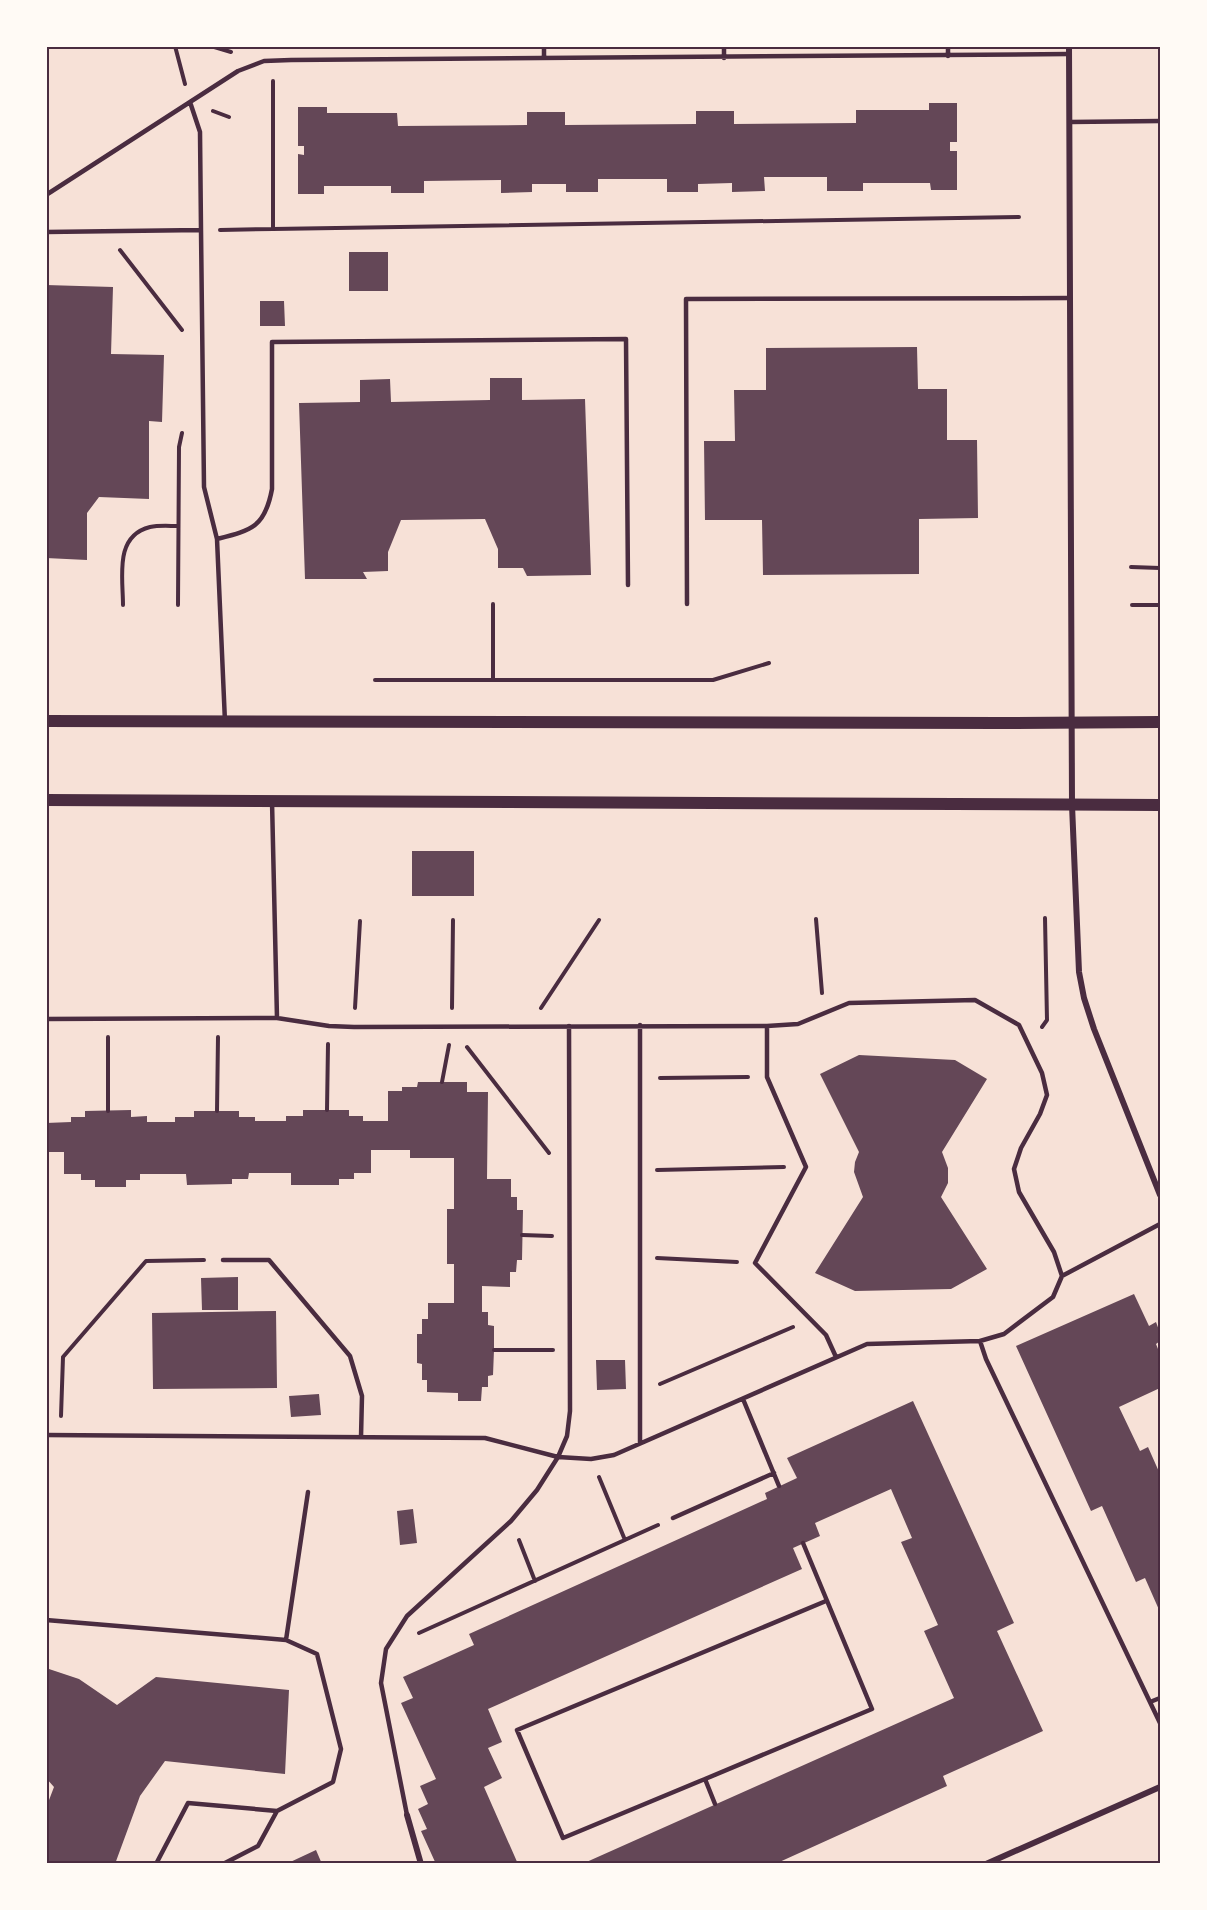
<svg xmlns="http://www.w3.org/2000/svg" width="1207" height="1910" font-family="'Open Sans',sans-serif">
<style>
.building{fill:#644757}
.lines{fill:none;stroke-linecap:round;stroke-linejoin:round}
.path{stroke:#4a2c40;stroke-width:4}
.service{stroke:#4a2c40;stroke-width:4.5}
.minor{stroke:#4a2c40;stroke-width:6}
.secondary{stroke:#4a2c40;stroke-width:12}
.neatline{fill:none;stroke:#4a2c40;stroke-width:2}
</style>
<rect width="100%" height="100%" fill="#f7e1d7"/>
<path class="building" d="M929,103h28v39h-7v9h7v39h-26l-1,-7h-67v8h-36v-14h-63l1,14 -33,1v-9l-34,1v8h-31v-13h-69v13h-32v-8h-34v8l-31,1v-13l-77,1v12h-33v-7h-67v8h-26v-40l6,1v-9h-6v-39h29v6h70l1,13 129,-1v-13h38v13l131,-1v-13h38v13l122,-1v-13h73z
M349,252h39v39h-39z
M46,285l67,2 -2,67 53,1 -2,67 -13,-1v78l-50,-2 -12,16v47l-41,-2z
M260,301h24l1,25h-25z
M917,347l1,42h29v51h30l1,78 -59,1v55l-156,1 -1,-55h-57l-1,-79h31l-1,-51h32v-42z
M490,378h32v22l63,-1 6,176 -64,1 -4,-8h-25v-19l-13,-30 -84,1 -13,32v19l-25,1 4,7h-62l-6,-176 61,-1v-22l30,-1 1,23 99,-2z
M412,851h62v45h-62z
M859,1055l96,5 32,19 -45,73 6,16v15l-7,14 46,72 -36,20 -96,2 -40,-18 48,-76 -9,-25 1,-10 4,-10 -39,-78z
M418,1082h49v10h21l-1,87h24v18h6v13h6l-1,50h-5l-1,12h-6v15l-28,-1v26h6v13l6,1v24l-1,25 -5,1v11h-6l-1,14h-23v-8l-31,-1v-12h-5v-16l-5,-1v-29h5v-15h6v-16h26v-39h-7v-55h7v-51h-44v-8h-39v23h-17v6h-15v6h-48v-12h-42l-1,6h-16v5l-45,1 -1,-11h-46v6h-14v7h-31v-7h-14v-6h-17v-22h-18v-29l25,-1v-5h14v-6l46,-1v7l16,-1v6h28v-5h19v-6h45v6h16v4h31v-5h17v-6h46v6h14v5h25v-30h14v-4h15z
M238,1277v33h-36l-1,-32z
M1134,1294l15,32 7,-4 4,11v8l-4,3 4,10v34l-41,19 21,44 8,-4 12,27v138l-15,-34 -9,4 -34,-76 -11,5 -75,-165z
M276,1311l1,77 -124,1 -1,-76z
M596,1360h29l1,29 -29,1z
M319,1394l2,21 -30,2 -2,-21z
M913,1401l101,222 -17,8 46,100 -100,45 4,10 -172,78h-193l372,-166 -30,-67 14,-6 -37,-83 11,-4 -21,-49 -76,34 5,13 -27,12 9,21 -314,140 14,33 -14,6 14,30 -18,9 34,77h-82l-15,-33 6,-2 -9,-20 10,-5 -8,-18 16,-7 -35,-76 12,-5 -10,-21 71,-32 -5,-11 298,-135 -2,-6 32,-15 -10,-20z
M413,1509l4,34 -17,2 -3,-34z
M46,1668l33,11 38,26 39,-28 133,13 -4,84 -120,-13 -25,35 -25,68h-69v-56l8,-21 -8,-9z
M316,1850l6,14h-36z"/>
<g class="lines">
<path class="path" d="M175,46l10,38
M211,46l20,6
M213,111l16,6
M273,229l746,-12
M220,230l53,-1v-148
M120,250l62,80
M1131,567l29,1
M493,604v76
M123,605c0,-28 -9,-69 27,-78 9,-2 19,-1 28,-1
M178,605l1,-158 3,-14
M1132,605h28
M375,680h338l56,-17
M816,919l6,74
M355,1008l5,-87
M452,1008l1,-88
M541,1008l58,-88
M1042,1027l5,-7 -2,-102
M108,1037v74
M467,1047l82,106
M660,1078l88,-1
M442,1082l7,-37
M327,1110l1,-66
M217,1111l1,-74
M657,1170l127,-3
M522,1235l30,1
M657,1258l80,4
M494,1350h59
M660,1384l133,-57
M61,1416l2,-59 83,-96 58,-1
M599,1477l26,63
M519,1540l16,41
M419,1633l239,-108"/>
<path class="service" d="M544,46v12
M724,46v12
M948,46v10
M1070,122l90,-1
M46,195l144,-93
M201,230l-1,-98 -10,-30 48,-31 26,-10 27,-1 778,-6
M46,232l155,-2 3,257 13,52 8,183
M217,539c35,-9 48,-12 55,-50v-147l354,-3 2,246
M687,604l-1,-305 384,-1
M272,801l5,217
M46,1019l231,-1 52,8 25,1 413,-1 31,-2 51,-21 126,-3 44,25 23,48 5,22 -7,19 -19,34 -7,21 5,23 35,60 8,24 -9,21 -49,37 -24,7 -113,3 -253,111 -23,4 -33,-2 -21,33 -26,31 -104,95 -21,33 -5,34 26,132
M640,1025v418
M767,1026v51l39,90 -51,96 71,72 10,22
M223,1260h46l81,96 12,40 -1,41
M1062,1276l98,-52
M980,1341l6,18 174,364
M743,1399l36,87
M46,1435l439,3 73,19 9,-21 3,-25 -1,-385
M673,1518l101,-45
M46,1620l240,20 31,14 24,95 -8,33 -56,29 -89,-8 -32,61
M286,1640l22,-148
M1150,1702l10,-4
M705,1779l167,-70 -69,-166
M715,1804l-10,-25 -142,59 -46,-108 309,-129
M223,1864l35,-18 19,-35"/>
<path class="minor" d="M1069,46l3,759 7,167 5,26 10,31 66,166
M407,1815l14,49
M986,1864l174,-77"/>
<path class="secondary" d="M46,721l954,2 160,-1
M46,800l1114,5"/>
</g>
<rect width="1207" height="1910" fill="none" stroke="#fffaf5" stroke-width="96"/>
<rect x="48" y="48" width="1111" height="1814" class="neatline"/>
</svg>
